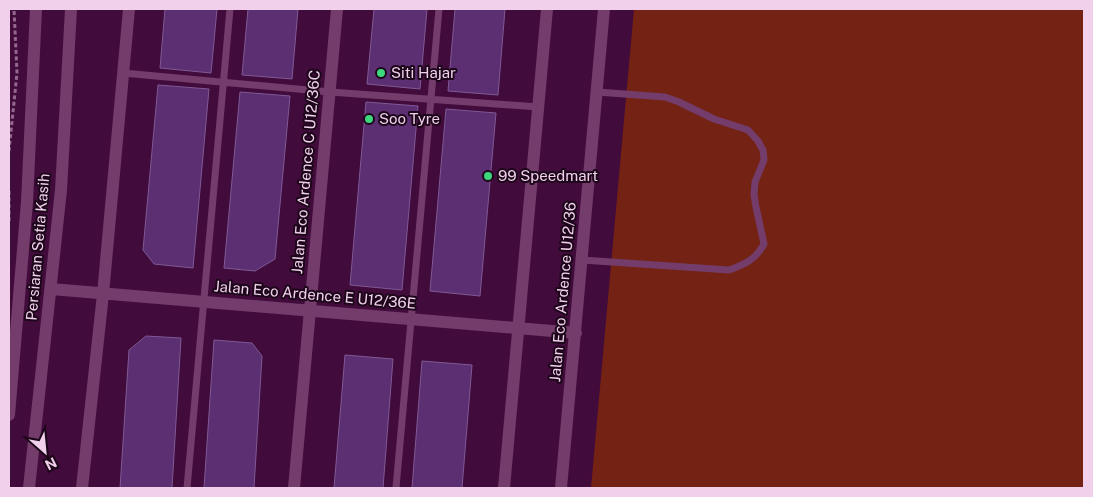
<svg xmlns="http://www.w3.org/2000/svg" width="1093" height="497" font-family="'Public Sans',sans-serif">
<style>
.green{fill:#742213}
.building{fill:#5b2f72;stroke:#7f5995}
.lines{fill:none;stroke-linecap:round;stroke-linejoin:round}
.path{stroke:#94688e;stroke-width:3;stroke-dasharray:4 2.5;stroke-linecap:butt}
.service{stroke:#733c6b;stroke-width:7}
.minor{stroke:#733c6b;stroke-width:12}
.tertiary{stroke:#733c6b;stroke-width:12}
.poi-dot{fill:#3fd77d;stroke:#1c0619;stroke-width:2}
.labels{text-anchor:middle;stroke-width:4;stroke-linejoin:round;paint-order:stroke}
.poi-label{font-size:15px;fill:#f1d0eb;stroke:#1c0619;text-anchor:start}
.street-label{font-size:15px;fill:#f1d0eb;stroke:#1c0619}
</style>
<rect width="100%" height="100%" fill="#410c3b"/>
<path class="green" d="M634,9h450v479h-493z"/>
<path class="building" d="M165,9h52l-6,64 -51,-5z
M248,9h50l-6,70 -50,-4z
M374,9h53l-7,80 -53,-5z
M455,9h50l-7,86 -50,-4z
M158,85l51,4 -16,179 -39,-4 -11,-14z
M240,92l50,4 -15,163 -20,12 -31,-3z
M366,102l52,4 -16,184 -52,-5z
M446,109l50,4 -16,183 -50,-5z
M146,336l35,2 -9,150h-52l9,-138z
M214,340l38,3 10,13 -8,132h-50z
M345,355l48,4 -10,129h-49z
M422,361l50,4 -10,123h-50z"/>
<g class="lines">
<path class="path" d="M9,151l8,-78 -3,-64
M9,191v32"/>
<path class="service" d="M123,73l207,19 209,15
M582,260l147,10c17,-6 27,-11 35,-26l-8,-37 -2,-12 1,-13 9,-22 -1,-10 -5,-9 -10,-11 -34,-11 -35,-17 -14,-5 -68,-5
M187,488l43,-479
M396,488l43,-479"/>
<path class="minor" d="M51,289l525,44
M82,488l21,-194 26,-285
M294,488l43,-479
M504,488l43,-479
M561,488l43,-479"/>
<path class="tertiary" d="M9,415l18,-213 9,-193
M29,488l32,-298 10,-181"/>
</g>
<g class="poi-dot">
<circle cx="381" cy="73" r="5"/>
<circle cx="369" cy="119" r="5"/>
<circle cx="488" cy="176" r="5"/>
</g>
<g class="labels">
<g class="poi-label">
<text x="391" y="78">Siti Hajar</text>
<text x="379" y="124">Soo Tyre</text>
<text x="498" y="181">99 Speedmart</text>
</g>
<g class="street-label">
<text transform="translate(306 172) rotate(-85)" y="5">Jalan Eco Ardence C U12/36C</text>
<text transform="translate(38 247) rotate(-85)" y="5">Persiaran Setia Kasih</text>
<text transform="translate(563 292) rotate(-85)" y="5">Jalan Eco Ardence U12/36</text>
<text transform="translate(315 295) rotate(5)" y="5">Jalan Eco Ardence E U12/36E</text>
</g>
</g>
<rect width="1093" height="497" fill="none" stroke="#f1d0eb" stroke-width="20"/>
<g transform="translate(45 452) rotate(153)" stroke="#1c0619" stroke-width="4" paint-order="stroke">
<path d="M0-4L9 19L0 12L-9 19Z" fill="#f1d0eb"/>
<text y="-8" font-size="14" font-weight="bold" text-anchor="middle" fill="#f1d0eb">N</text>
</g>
</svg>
